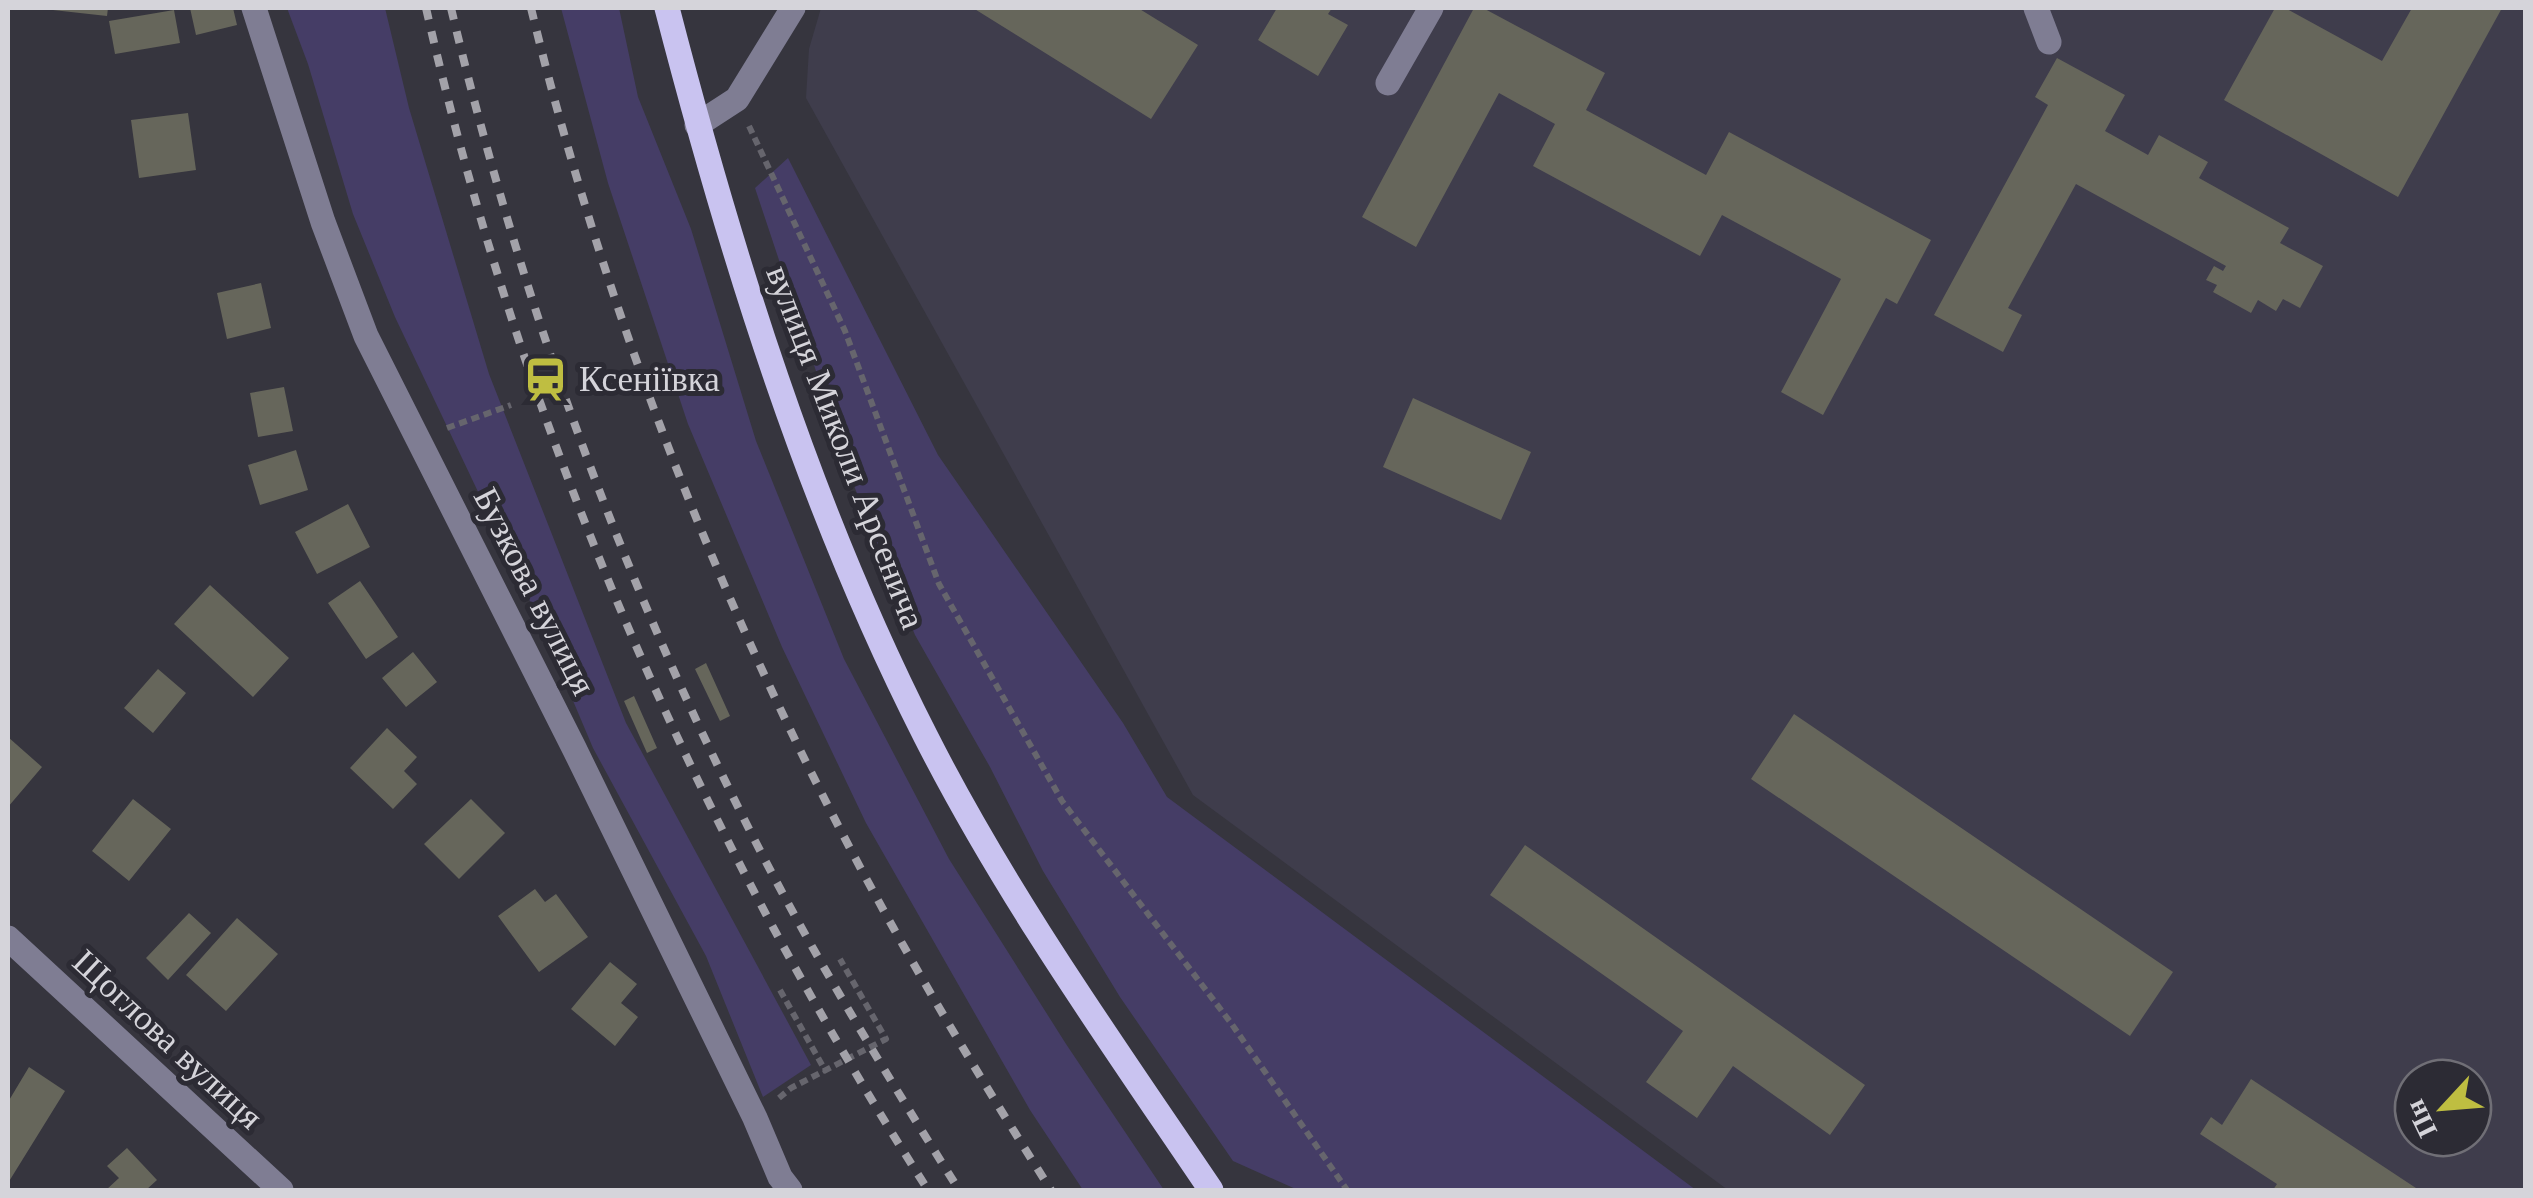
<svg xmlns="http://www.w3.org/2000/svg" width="2533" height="1198" font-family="'Libre Baskerville',serif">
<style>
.built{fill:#3f3d4c;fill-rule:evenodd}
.green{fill:#453d66}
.building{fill:#66665b}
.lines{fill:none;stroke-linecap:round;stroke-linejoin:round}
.path{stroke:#66656d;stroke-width:6;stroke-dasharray:8 5;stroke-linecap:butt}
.minor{stroke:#7f7d93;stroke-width:25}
.major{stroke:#c9c3f0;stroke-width:25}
.rail{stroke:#a3a2a9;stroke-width:8;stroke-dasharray:12 12;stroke-linecap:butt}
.labels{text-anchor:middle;stroke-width:10;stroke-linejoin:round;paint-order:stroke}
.poi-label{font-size:35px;fill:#d5d4da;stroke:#2c2b34;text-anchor:start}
.street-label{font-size:35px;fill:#d5d4da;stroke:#2c2b34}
</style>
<rect width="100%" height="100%" fill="#36353e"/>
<path class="built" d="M821,8h1704v1182h-797l-535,-395 -387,-697 3,-49zM2413,1078h60v60h-60z"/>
<path class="green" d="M287,8h98l24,100 80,266 137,349 185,342 -48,32 -57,-141 -113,-208 -55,-130 -143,-301 -42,-103 -45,-150z
M561,8h58l19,89 53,132 65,212 88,218 105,200 117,185 98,146h-81l-53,-80 -164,-287 -84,-176 -94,-223 -80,-241z
M788,158l150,297 185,268 44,74 529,393h-398l-65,-29 -113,-164 -77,-126 -53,-104 -75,-132 -59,-144 -101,-303z"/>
<path class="building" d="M54,8h54l-1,8 -54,-6z
M190,8h43l4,17 -41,10z
M973,8h165l60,37 -47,74z
M1277,8h55l-4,6 20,11 -30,51 -60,-36z
M1474,8h9l122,65 -19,37 120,65 23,-43 202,108 -34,64 -11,-6 -63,117 -42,-23 60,-113 -119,-64 -22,41 -167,-90 22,-42 -56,-31 -83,154 -54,-30z
M2275,8h10l97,53 30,-53h90l-104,189 -174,-97z
M174,10l6,33 -65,11 -6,-33z
M2057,58l68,37 -20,36 43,24 11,-20 49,27 -9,16 90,50 -9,15 43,23 -23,42 -17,-9 -7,12 -18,-11 -7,13 -38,-21 4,-7 -11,-5 8,-14 9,5 3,-5 -150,-82 -68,124 14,7 -19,37 -69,-37 114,-210 -13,-8z
M188,113l8,57 -57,8 -8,-58z
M261,283l10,45 -44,11 -10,-46z
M284,387l9,44 -35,6 -8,-44z
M1413,398l118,54 -30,68 -118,-53z
M296,450l12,40 -48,15 -12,-40z
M348,504l22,43 -53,27 -22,-42z
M360,581l38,56 -32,22 -38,-56z
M210,585l79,73 -36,39 -79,-73z
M413,652l24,30 -31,25 -24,-29z
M706,663l24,53 -10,5 -25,-52z
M158,669l28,24 -33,40 -29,-25z
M634,696l23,52 -10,5 -23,-52z
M1794,714l379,258 -43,64 -379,-257z
M387,728l30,29 -13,14 13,13 -24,25 -43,-41z
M8,737l34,30 -34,40z
M133,799l38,30 -42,52 -37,-30z
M471,799l34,34 -46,46 -35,-35z
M1525,845l340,240 -35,50 -97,-69 -36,52 -51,-36 37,-51 -193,-136z
M535,889l10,13 11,-8 32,43 -49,35 -41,-56z
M189,913l22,20 -43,47 -22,-22z
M237,918l41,36 -52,57 -40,-36z
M610,962l27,22 -16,19 17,14 -23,29 -44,-37z
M29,1067l36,24 -57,92v-81z
M2251,1079l168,111h-146l4,-6 -77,-50 11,-17 11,8z
M127,1148l30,32 -11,10h-40l13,-12 -12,-12z"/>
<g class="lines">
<path class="path" d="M749,126l96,205 94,253 123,217 169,222 116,167
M447,428l64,-23
M780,990l46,82
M779,1098l12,-10 95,-49 -46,-80"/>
<path class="minor" d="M254,8l69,214 43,114 208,412 181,370 25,59 10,13
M2036,8l13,34
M1388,83l43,-75
M697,125l40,-26 56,-91
M8,938l273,252"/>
<path class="major" d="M667,8c64,247 142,499 258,727 81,160 186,307 286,455"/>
<path class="rail" d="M426,8c96,422 268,818 502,1182
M451,8c66,277 161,547 289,803 65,131 141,255 219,379
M531,8c65,268 165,537 290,784 69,137 148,269 230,398"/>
</g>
<defs>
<symbol id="station-bare" viewBox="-9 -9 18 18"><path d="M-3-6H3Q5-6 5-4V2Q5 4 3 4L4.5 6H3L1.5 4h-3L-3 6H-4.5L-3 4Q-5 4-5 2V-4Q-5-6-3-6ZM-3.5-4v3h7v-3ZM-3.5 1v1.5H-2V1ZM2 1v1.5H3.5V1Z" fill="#bfbe41" stroke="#2c2b34" stroke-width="2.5" paint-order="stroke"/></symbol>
</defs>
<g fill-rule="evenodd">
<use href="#station-bare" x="514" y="348" width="63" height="63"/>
</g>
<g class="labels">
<g class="poi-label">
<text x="579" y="391">Ксеніївка</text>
</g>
<g class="street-label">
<text transform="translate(846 447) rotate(69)" y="12">вулиця Миколи Арсенича</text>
<text transform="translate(535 591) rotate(63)" y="12">Бузкова вулиця</text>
<text transform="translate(168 1039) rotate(43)" y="12">Щоглова вулиця</text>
</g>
</g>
<rect width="2533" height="1198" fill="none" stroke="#d5d4da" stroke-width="20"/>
<g transform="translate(2443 1108) rotate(244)"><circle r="48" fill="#2c2b34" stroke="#706f76" stroke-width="2.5"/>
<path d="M0-8L18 38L0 25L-18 38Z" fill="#bfbe41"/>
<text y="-15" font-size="28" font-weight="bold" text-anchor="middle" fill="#d5d4da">Пн</text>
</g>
</svg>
